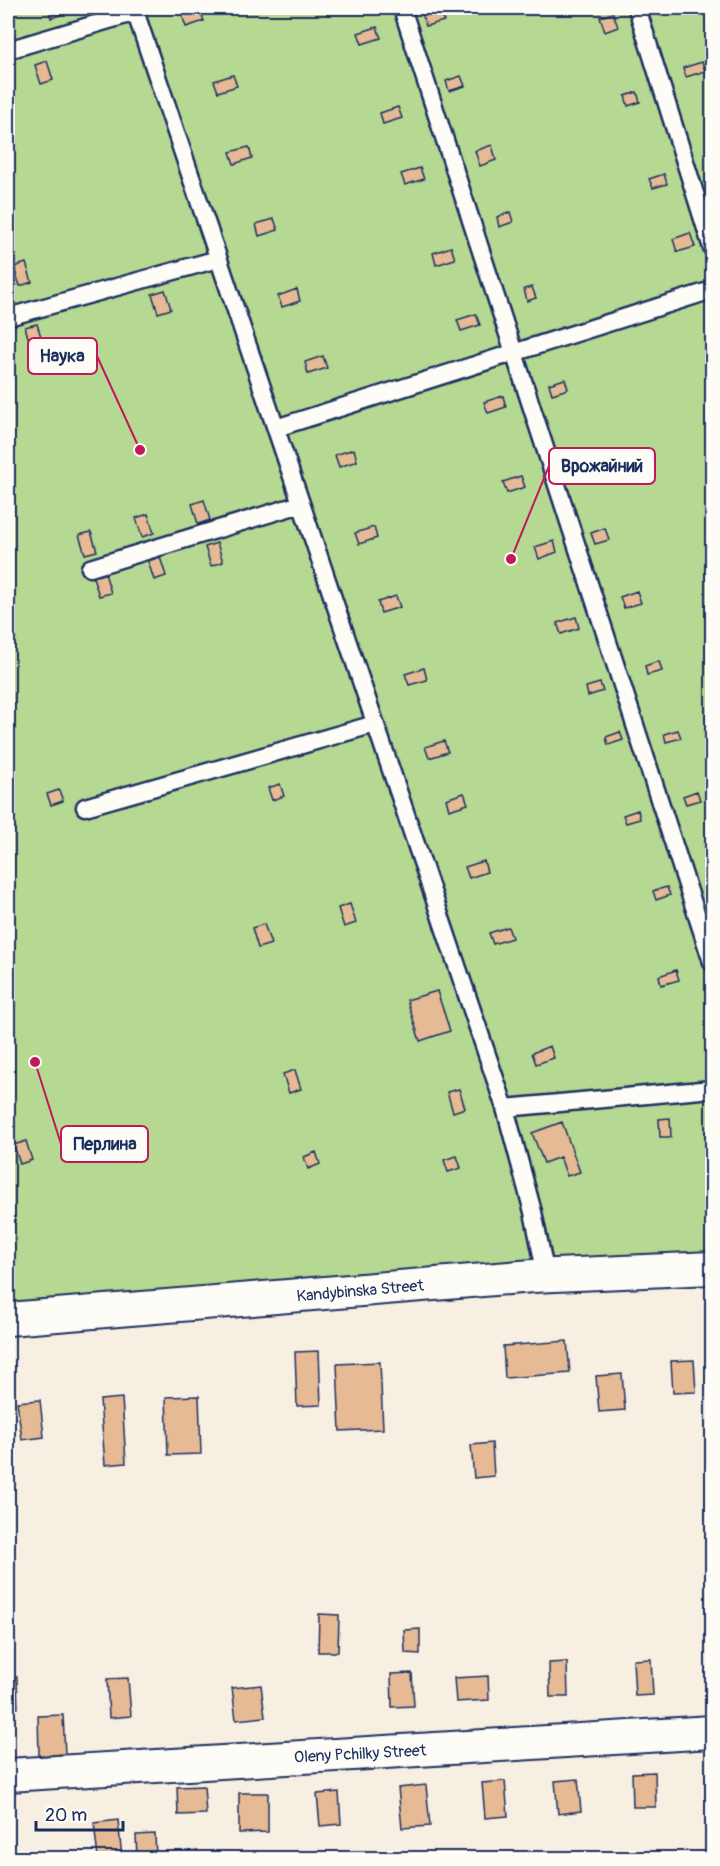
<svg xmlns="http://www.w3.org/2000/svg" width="720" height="1866" font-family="Pangolin,sans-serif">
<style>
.green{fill:#b5d892;stroke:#688478;stroke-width:1.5}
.building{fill:#e5ba95;stroke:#1b2f5e;stroke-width:1.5}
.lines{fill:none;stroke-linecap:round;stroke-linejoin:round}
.lane-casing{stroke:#1b2f5e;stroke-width:21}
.street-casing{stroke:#1b2f5e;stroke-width:36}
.lane{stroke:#fdfcf7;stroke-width:16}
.street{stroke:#fdfcf7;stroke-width:32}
.labels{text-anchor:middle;stroke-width:4.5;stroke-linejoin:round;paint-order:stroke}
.street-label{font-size:16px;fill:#1b2f5e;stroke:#fdfcf7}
.leader{fill:none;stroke:#c2185b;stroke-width:2}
.callout-dot{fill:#c2185b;stroke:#fdfcf7;stroke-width:2}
.callout{fill:#fdfcf7;stroke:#c2185b;stroke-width:2}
.callout-label{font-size:18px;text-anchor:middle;font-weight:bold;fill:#1b2f5e}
</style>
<rect width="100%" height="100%" fill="#f8efe3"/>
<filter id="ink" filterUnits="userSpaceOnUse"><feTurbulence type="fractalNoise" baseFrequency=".0167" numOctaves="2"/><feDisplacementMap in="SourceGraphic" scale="12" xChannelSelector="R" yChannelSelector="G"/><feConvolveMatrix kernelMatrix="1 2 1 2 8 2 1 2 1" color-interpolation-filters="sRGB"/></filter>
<g filter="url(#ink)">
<path class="green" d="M8,8h704v1260l-704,51z"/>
<path class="building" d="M48,8h13l2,6 -12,4z
M200,9l4,12 -18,6 -4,-12z
M440,9l4,12 -18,5 -4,-12z
M613,13l5,14 -13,5 -5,-15z
M377,27l4,11 -19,6 -4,-11z
M47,61l6,19 -12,4 -6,-19z
M702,62l3,9 -19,6 -3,-9z
M233,75l4,11 -19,6 -4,-11z
M461,76l4,10 -16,5 -3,-10z
M637,92l3,10 -12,4 -3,-10z
M398,107l4,11 -19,6 -3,-11z
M492,145l4,15 -16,6 -5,-15z
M249,147l3,11 -18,6 -4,-12z
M420,168l4,11 -19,6 -4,-11z
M664,174l3,10 -14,4 -4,-9z
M510,212l3,10 -14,5 -2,-10z
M274,219l4,11 -19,6 -3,-12z
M690,233l5,14 -18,5 -4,-13z
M451,247l4,12 -19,6 -3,-12z
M26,263l6,19 -12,4 -6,-19z
M532,287l4,11 -9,3 -3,-12z
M297,289l3,12 -18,6 -4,-11z
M165,290l6,19 -13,4 -6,-19z
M476,314l4,11 -19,6 -4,-11z
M37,324l6,19 -12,4 -6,-20z
M323,356l4,12 -19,6 -3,-12z
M565,379l3,10 -16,5 -3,-10z
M503,396l3,11 -18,6 -4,-11z
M354,449l3,12 -18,6 -4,-12z
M521,476l4,11 -18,6 -4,-11z
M204,500l6,20 -12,4 -6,-20z
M148,514l6,19 -12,4 -6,-19z
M374,527l3,11 -18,6 -4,-11z
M605,528l4,12 -14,4 -4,-11z
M91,532l6,19 -12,3 -6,-19z
M554,541l3,11 -18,7 -4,-12z
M217,543l6,19 -12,4 -6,-19z
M160,557l6,19 -12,4 -6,-19z
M105,573l6,20 -12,3 -6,-19z
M637,591l4,12 -17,5 -4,-11z
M396,596l4,11 -19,6 -3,-11z
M576,617l3,11 -18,6 -4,-11z
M659,661l3,10 -15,4 -2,-9z
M424,668l3,12 -18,5 -4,-11z
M600,683l3,8 -15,5 -2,-9z
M678,730l3,8 -15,4 -2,-8z
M620,732l3,8 -15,5 -2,-8z
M444,741l4,11 -19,6 -4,-11z
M280,784l4,12 -12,4 -4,-12z
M59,790l4,11 -12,4 -4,-11z
M697,791l3,9 -14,4 -3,-8z
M464,793l4,11 -19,6 -3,-11z
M638,810l2,9 -14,4 -3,-8z
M484,861l3,11 -18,6 -4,-11z
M667,887l3,8 -14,5 -3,-9z
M350,904l6,19 -12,4 -6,-19z
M264,924l7,20 -13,4 -6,-20z
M508,927l4,11 -19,6 -4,-11z
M676,970l3,10 -18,5 -2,-9z
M437,991l13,40 -30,10 -13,-41z
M550,1046l4,12 -18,6 -4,-11z
M295,1070l6,19 -12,4 -6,-19z
M459,1089l6,19 -12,4 -6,-20z
M670,1118l1,19h-11l-1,-18z
M562,1122l18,50 -13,4 -7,-19 -16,6 -12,-30z
M26,1141l6,19 -12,4 -6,-19z
M316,1152l4,12 -12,5 -4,-12z
M457,1156l4,12 -13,4 -4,-12z
M567,1341l3,32 -65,5 -2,-32z
M319,1351l2,54 -24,1 -2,-54z
M694,1360l2,32 -23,1 -2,-32z
M380,1362l3,67 -43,2 -3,-67z
M622,1374l3,36 -26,2 -3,-36z
M199,1396l2,58 -33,1 -2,-58z
M122,1398l4,65 -21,2 -5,-65z
M40,1400l4,37 -22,3 -5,-38z
M492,1443l2,33 -20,2 -3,-33z
M319,1614l20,1 -1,37h-20z
M420,1629v25l-15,-1 -1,-23z
M651,1659l2,36 -18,1 -2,-36z
M567,1662l1,35h-18l-1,-34z
M412,1673l2,33 -22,1 -1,-33z
M488,1676l1,24 -33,2 -2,-24z
M8,1677h9l1,31h-10z
M128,1678l3,38 -22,2 -2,-39z
M261,1685l4,32 -29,3 -4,-32z
M63,1715l2,39 -26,2 -1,-40z
M655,1772l1,35h-23l-1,-34z
M578,1779l3,32 -23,3 -3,-33z
M505,1781l3,35 -23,2 -3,-35z
M426,1785l4,41 -28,2 -4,-40z
M204,1786l2,28 -28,1 -1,-28z
M339,1792l2,32 -21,2 -3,-32z
M239,1793h29v39l-29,1z
M118,1820l4,37 -24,1 -4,-35z
M155,1834l1,24h-19l-1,-23z"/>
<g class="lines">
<defs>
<path id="lane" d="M134,8l371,1100 28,104 13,63
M402,8l310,954
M637,8l75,240
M8,50l128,-38
M8,317l210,-58
M276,428l436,-138
M90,568l211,-64
M85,807l290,-83
M505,1108l207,-19"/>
<path id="street" d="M8,1319l525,-43 179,-8
M8,1775l704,-43"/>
</defs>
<use href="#lane" class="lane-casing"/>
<use href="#street" class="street-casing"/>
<use href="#lane" class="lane"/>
<use href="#street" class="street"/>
</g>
</g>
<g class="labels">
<g class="street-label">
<text transform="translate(360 1290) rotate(-5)" y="6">Kandybinska Street</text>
<text transform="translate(360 1753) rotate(-3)" y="6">Oleny Pchilky Street</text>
</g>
</g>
<path class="leader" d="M140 450L97 356M511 559L549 466M35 1062L61 1144"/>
<g class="callout-dot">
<circle cx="140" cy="450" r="6"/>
<circle cx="511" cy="559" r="6"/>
<circle cx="35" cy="1062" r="6"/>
</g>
<g class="callout">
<rect x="28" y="338" width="69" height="36" rx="6"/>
<rect x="549" y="448" width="106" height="36" rx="6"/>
<rect x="61" y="1126" width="87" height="36" rx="6"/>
</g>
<g class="callout-label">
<text x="62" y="362">Наука</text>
<text x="602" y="472">Врожайний</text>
<text x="105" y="1150">Перлина</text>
</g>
<rect width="720" height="1866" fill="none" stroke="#fdfcf7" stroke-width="30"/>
<rect x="15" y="15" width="690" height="1836" fill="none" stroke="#1b2f5e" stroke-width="2" filter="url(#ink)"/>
<path d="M36 1821v9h87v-9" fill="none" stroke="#1b2f5e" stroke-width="3"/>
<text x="45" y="1821" font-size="18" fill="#1b2f5e" stroke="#fdfcf7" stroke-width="4.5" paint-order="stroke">20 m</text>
</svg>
